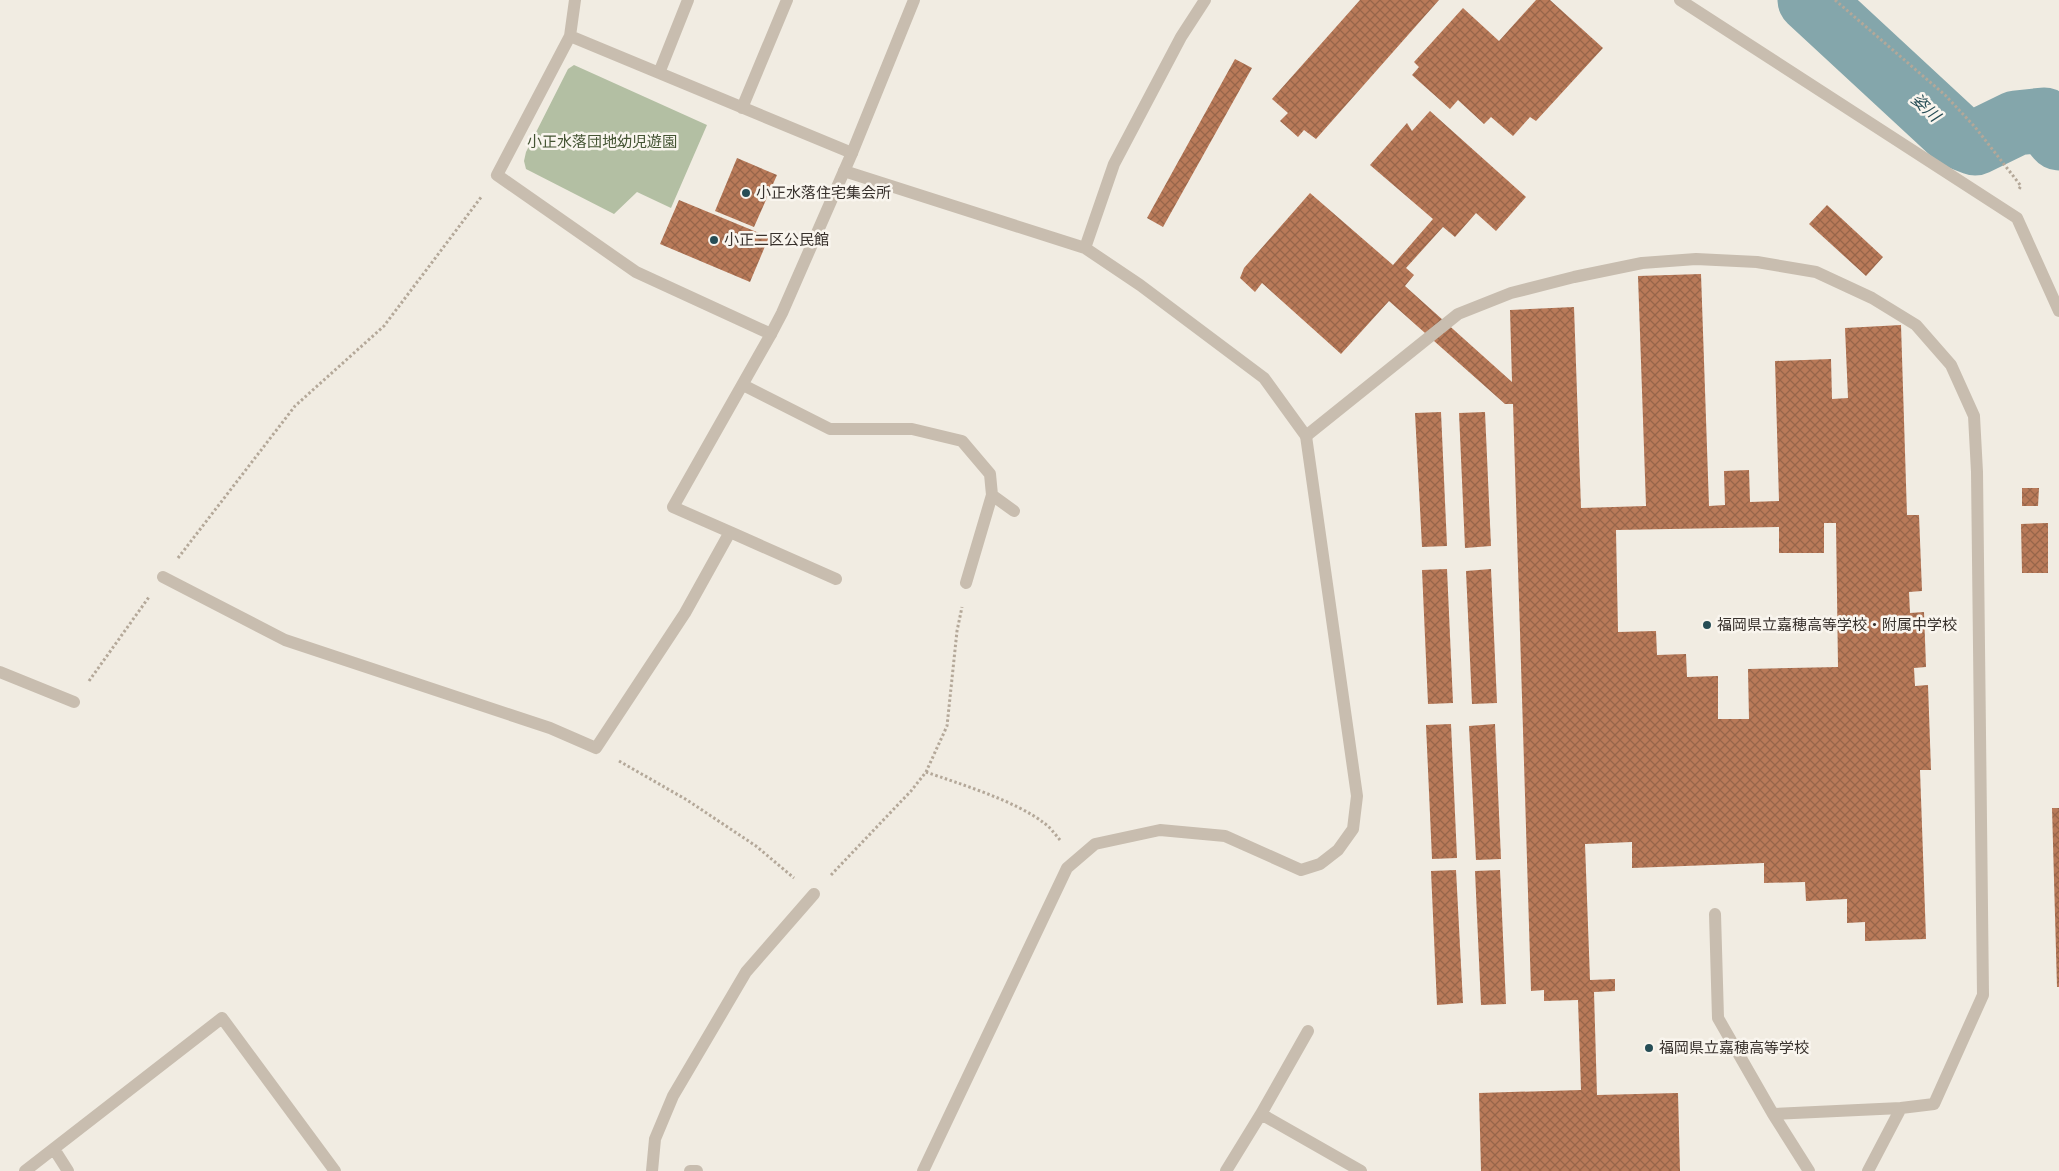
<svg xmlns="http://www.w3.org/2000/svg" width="2059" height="1171" font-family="Barlow,'Noto Sans JP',sans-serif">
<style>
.park{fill:#b3bfa3}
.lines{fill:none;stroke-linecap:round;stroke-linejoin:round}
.river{stroke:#84a6ab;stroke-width:65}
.building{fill:url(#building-cross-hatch);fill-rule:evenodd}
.path{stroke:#b4a899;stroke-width:3;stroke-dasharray:2.5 2.5;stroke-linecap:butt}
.service{stroke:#c8bdaf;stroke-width:12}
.minor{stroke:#c8bdaf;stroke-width:12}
.tertiary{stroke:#c8bdaf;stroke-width:12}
.poi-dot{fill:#264d55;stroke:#f9f5ee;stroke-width:2}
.labels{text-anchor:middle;stroke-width:5;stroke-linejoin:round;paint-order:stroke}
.park-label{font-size:15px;fill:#445433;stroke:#f9f5ee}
.poi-label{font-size:15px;fill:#38312c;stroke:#f9f5ee;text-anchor:start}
.water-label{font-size:16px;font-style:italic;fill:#264d55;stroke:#f9f5ee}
</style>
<defs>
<pattern id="building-cross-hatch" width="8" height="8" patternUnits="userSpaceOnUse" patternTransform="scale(1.25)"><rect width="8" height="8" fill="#b97a59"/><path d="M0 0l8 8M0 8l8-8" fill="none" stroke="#97654a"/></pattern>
</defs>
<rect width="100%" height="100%" fill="#f1ece2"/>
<path class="park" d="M574,65l133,60 -36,83 -34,-16 -23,22 -88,-45 -2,-8 2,-9 42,-83z"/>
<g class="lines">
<path class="river" d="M1810,0l147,136 18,7 41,-20 28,-3 15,18"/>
</g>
<path class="building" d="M1360,0h79l-123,139 -12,-9 -6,7 -18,-16 8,-8 -16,-14z
M1536,0h14l53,48 -67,73 -6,-4 -17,19 -22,-19 -7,7 -26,-24 -8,9 -38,-34 7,-8 -5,-5 49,-54 36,33z
M1235,59l17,9 -89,159 -16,-9z
M1430,111l96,86 -30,34 -20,-18 -21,24 -12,-10 -37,41 8,7 -9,11 107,96 -2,-72 64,-3 7,201 65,-2 -8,-230 63,-2 8,232 16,-1 -1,-34 25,-1 1,32 29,-1 -4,-140 56,-2 1,40 16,-1 -3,-70 56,-3 6,190h12l3,76 -13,1 1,21 14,-1 2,55 -12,1 1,18 13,-1 3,85h-11l6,169 -61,2v-19l-18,1v-24l-41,2 -1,-19 -41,1v-20l-132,5v-26l-47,2 5,136 25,-1v12l-21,1 3,103 81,-2 2,78h-199l-2,-78 102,-3 -3,-90 -34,1v-11l-13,1 -18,-587h-8l-116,-103 -48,53 -79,-71 -7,9 -15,-14 4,-10 66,-75 83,72 40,-46 -63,-54 37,-42 5,8zM1824,523h12l2,144 -90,2 1,50h-31v-43l-31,1 -1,-23 -29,1 -1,-24 -38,1 -2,-102 163,-3v26h45z
M737,158l40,17 -23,52 -39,-16z
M679,200l90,37 -19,45 -90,-38z
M1827,205l56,52 -17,19 -57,-52z
M1441,412l6,134 -25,1 -7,-134z
M1485,412l6,134 -26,2 -6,-135z
M2022,488h17l-1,18h-16z
M2048,523v50h-26l-1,-49z
M1447,569l6,134 -25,1 -6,-134z
M1491,569l6,134 -25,1 -6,-133z
M1451,724l6,134 -25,1 -6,-134z
M1495,724l6,135 -25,1 -7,-134z
M2052,808h7v179h-2z
M1456,870l7,133 -26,2 -6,-134z
M1500,870l6,134 -25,1 -6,-134z"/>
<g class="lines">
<path class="path" d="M1835,0l110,95 30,32 46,59 -2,3
M178,558l117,-152 89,-80 98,-130
M89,681l60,-84
M619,761l68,39 69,46 38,32
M926,772c34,12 90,29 118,51 6,4 11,11 16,17
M831,875l80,-84 15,-19 21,-46 10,-95 5,-24"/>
<path class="service" d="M1306,436l152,-122 53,-21 63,-16 68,-14 54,-4 61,3 59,10 56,26 44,27 35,40 23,51 3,56 6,523 -49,109 -33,4
M1715,914l3,104 55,96
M1809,1171l-36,-57 128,-6 -33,63"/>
<path class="minor" d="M1680,0l337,218 42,93
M570,36l282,117
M659,73l29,-73
M742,108l45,-108
M844,171l241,77 55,37 124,93 42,58 51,360 -4,33 -15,21 -18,14 -19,6 -76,-34 -65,-6 -65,14 -28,24 -144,303
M1085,248l29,-84 67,-127 24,-37
M743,385l87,44h82l50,12 28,33 2,21 22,16
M730,532l106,47
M163,577l122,63 265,88 46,20 89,-135 45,-81 -57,-25 98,-173 -135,-62 -139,-97 73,-139 5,-36
M966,583l26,-88
M0,672l74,30
M1261,1114l47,-83
M54,1149l14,22
M25,1171l197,-153 113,153
M652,1171l3,-32 18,-43 73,-124 68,-78
M690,1171h7
M1226,1171l35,-57 100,57"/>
<path class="tertiary" d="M771,334l11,-21 70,-160 62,-153"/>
</g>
<g class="poi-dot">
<circle cx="746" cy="193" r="5"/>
<circle cx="714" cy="240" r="5"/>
<circle cx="1707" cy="625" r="5"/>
<circle cx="1649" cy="1048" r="5"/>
</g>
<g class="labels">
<g class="park-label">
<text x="602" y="147">小正水落団地幼児遊園</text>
</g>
<g class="poi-label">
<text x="756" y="198">小正水落住宅集会所</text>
<text x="724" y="245">小正二区公民館</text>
<text x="1717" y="630">福岡県立嘉穂高等学校・附属中学校</text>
<text x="1659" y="1053">福岡県立嘉穂高等学校</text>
</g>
<g class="water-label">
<text transform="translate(1926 107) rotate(43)" y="6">姿川</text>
</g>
</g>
</svg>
